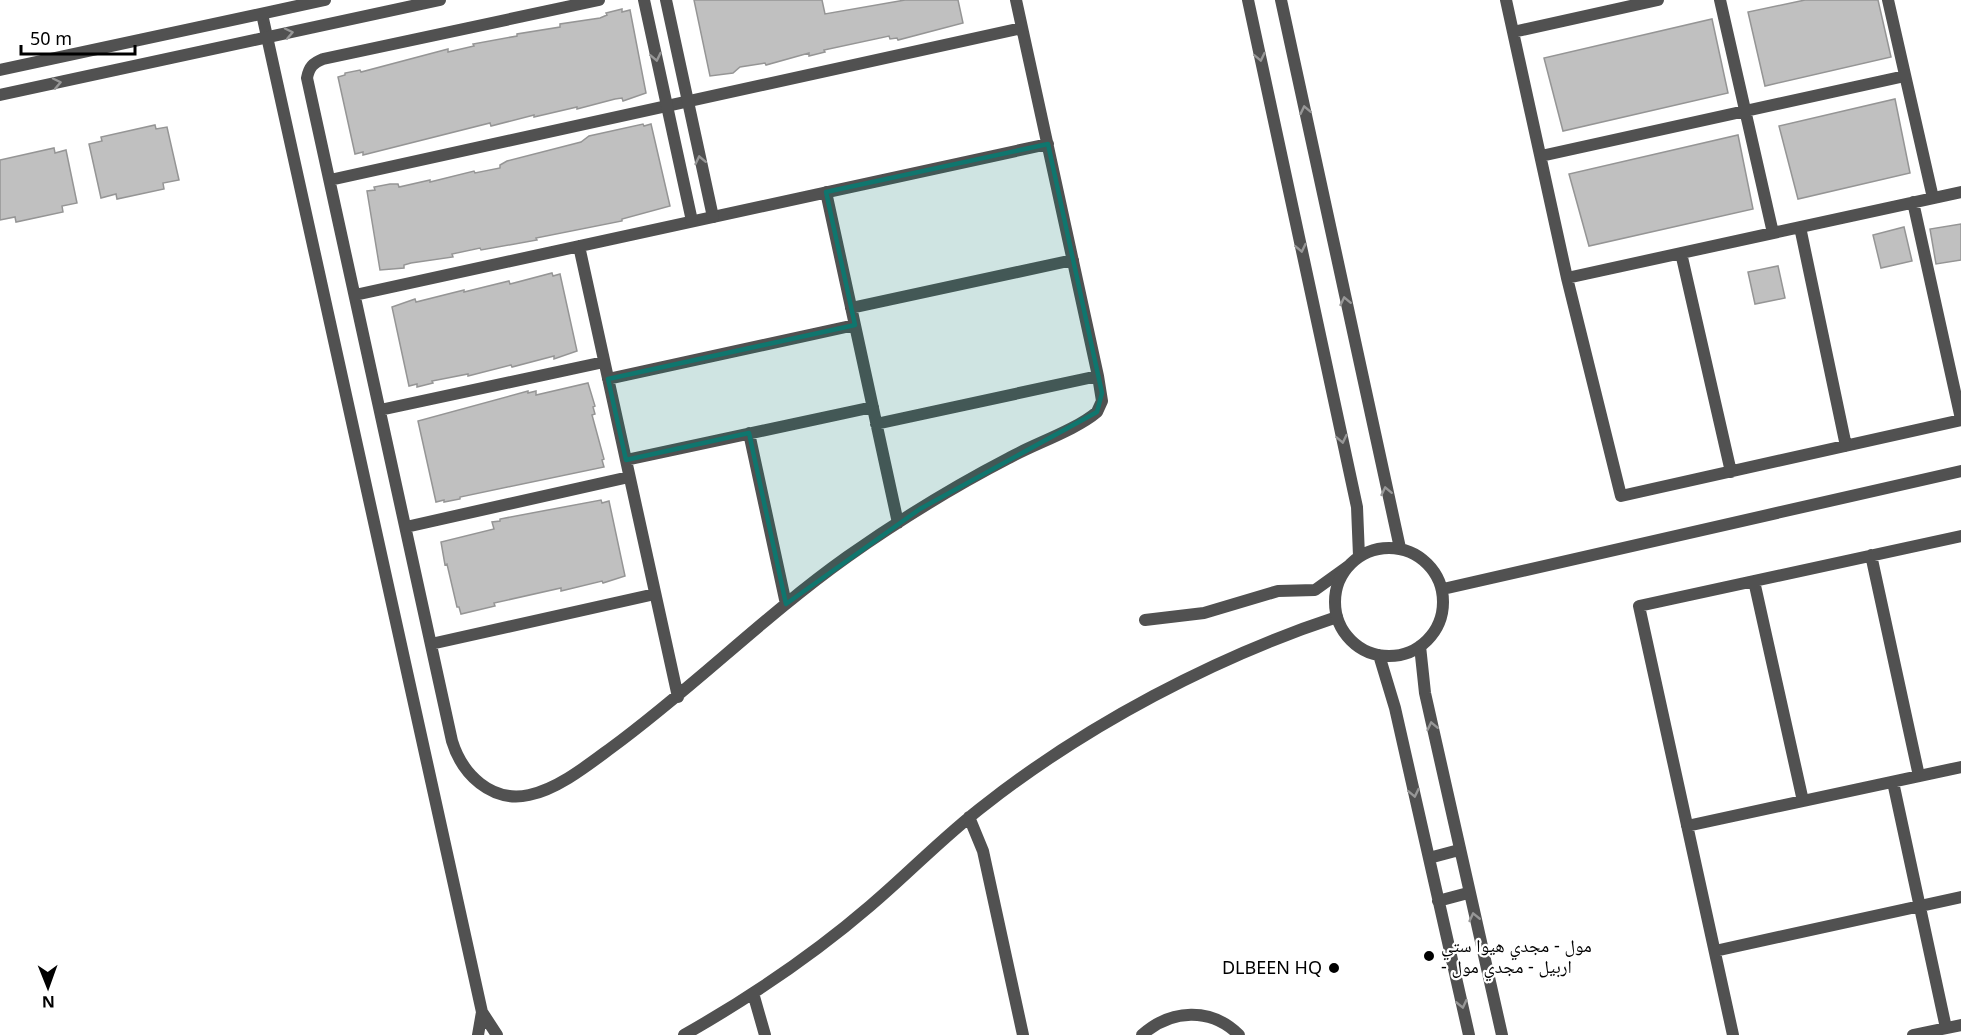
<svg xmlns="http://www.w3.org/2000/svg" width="1961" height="1035" font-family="'Noto Sans','Noto Naskh Arabic',sans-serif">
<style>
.building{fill:#c0c0c0;stroke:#959595;stroke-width:1.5}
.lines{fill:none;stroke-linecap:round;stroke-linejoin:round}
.minor{stroke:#515151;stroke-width:12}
.tertiary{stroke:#515151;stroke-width:12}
.oneway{stroke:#979797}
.marked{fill:#0f766e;fill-opacity:0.2;stroke:#0f766e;stroke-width:4.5;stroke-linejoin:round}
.poi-dot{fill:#000;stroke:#fff;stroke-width:2}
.labels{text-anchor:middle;stroke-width:4.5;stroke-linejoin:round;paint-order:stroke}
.poi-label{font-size:18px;fill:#000;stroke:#fff;text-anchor:start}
</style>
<rect width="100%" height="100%" fill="#fff"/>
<path class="building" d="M694,0h128l3,14 80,-14h53l5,23 -65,17 -1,-2 -7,1 -1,-3 -65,14 1,2 -16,4v-3l-43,12 -1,-2 -25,4 -7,6 -23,3z
M1805,0h73l13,57 -126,29 -17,-74z
M622,9v3l8,-2 16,83 -23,8 -1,-3 -7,1 -38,10v-2l-43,10v-2l-43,11 -1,-3 -127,32v-3l-8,2 -17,-77 7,-2v-2l15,-3 1,2 87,-23v3l26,-6 -1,-2 44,-8v-2l43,-7v-3l40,-6 7,-3 -1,-2z
M1712,19l16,74 -165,38 -19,-73z
M1895,99l15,74 -112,26 -19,-73z
M643,124l1,2 7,-2 19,82 -48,13v2l-86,17 1,2 -56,10 -1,-2 -28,6 1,3 -42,6 -7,2v3l-24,2 -13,-79 8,-1 -1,-3 16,-3h8l1,3 31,-7v2l44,-11 1,2 25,-5v-3l7,-4 74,-19 8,-6z
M155,125l1,4 11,-2 12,53 -16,3 1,6 -47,10 -1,-5 -15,4 -12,-54 13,-3 -1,-4z
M1738,135l15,74 -164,37 -20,-72z
M54,148l1,5 11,-3 11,53 -15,3 1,6 -47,10 -1,-5 -15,3v-60z
M1961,224v36l-25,4 -6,-35z
M1904,227l8,34 -31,7 -8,-33z
M1778,266l7,32 -30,6 -7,-32z
M552,273l1,3 7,-2 17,77 -23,8v-3l-42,11 -1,-2 -43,11v-2l-36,7 1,2 -16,4v-3l-8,2 -17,-79 23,-8 1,3 48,-12v2l45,-11 1,3z
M588,383l7,23 -2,1 2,7 -3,1 12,44 -2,1 2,7 -144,30v2l-16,3v-2l-8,2 -18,-81 110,-30v2l8,-2v4z
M601,500l1,3 7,-2 16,75 -22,7 -1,-2 -41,10v-3l-67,15 1,3 -34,8 -2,-7h-2l-10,-43 -2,1 -4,-23 53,-13 -2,-7 8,-1v-2z"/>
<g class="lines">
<path class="minor" d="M599,0l-276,59c-10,4 -14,8 -16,19l145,663c10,33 39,62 77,54 29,-6 59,-30 82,-47 82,-60 153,-132 236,-191 51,-36 106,-70 162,-99 25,-14 67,-28 88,-46l5,-11 -4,-25 -82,-376
M1506,0l61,278 54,218 340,-76
M1720,0l53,233
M1888,0l45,198
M262,14l220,998 15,23
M1513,32l145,-32
M1541,156l364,-80
M330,180l692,-152
M826,192l72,331
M1913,202l48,217
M1800,227l46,219
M579,246l99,451
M1681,253l50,219
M1567,278l394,-86
M355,295l693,-151
M851,308l222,-48
M608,379l247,-54
M380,410l224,-48
M876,424l222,-48
M749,433l37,171
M626,460l247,-53
M406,527l223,-50
M1871,555l48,221
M1754,581l49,220
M1145,620l59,-7 74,-22 37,-1 32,-23
M431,644l224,-50
M1893,782l53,246
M969,817l14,34 40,184
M1687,826l274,-59
M1715,951l246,-54
M753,993l12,42
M478,1035l4,-23
M684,1035c65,-37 129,-80 186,-129 39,-33 75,-71 116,-102 101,-79 229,-147 351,-187
M1142,1035c29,-26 69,-28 97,0
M1733,1035l-94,-429 322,-70
M1913,1035l48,-10"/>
<path class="tertiary" d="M644,0l48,221
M666,0l47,217
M1248,0l109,507 2,49
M1281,0l119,548
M0,70l325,-70
M0,95l440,-95
M1335 602a54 54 0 1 1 108 0a54 54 0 1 1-108 0Z
M1443,589l518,-118
M1420,646l5,47 77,342
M1379,655l16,53 74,327
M1429,858l30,-8
M1438,901l30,-8"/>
</g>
<defs><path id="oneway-chevron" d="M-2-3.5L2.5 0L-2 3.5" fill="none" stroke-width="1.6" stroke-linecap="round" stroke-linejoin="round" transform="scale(1.5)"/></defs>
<g class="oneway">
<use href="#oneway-chevron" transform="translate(289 33) rotate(-12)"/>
<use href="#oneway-chevron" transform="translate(656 57) rotate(78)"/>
<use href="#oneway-chevron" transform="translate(1260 57) rotate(78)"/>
<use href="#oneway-chevron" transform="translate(57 83) rotate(-12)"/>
<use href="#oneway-chevron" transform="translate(1305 110) rotate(-102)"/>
<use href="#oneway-chevron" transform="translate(700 160) rotate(-102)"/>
<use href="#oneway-chevron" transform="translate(1301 248) rotate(78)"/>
<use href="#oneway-chevron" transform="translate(1345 301) rotate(-102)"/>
<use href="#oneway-chevron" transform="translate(1342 439) rotate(78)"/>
<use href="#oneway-chevron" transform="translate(1386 491) rotate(-102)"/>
<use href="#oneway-chevron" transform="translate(1432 726) rotate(-102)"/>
<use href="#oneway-chevron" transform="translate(1414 793) rotate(78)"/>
<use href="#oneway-chevron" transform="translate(1474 917) rotate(-103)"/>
<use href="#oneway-chevron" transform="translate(1462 1004) rotate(77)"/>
</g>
<path class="marked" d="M1048,144l54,249 -5,19 -177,97 -134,95 -37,-171 -123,27 -18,-81 247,-54 -29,-133z"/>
<g class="poi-dot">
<circle cx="1429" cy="956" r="6"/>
<circle cx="1334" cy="968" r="6"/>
</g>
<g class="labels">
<g class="poi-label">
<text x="1441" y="952">مول - مجدي هيوا ستي<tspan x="1441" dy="21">- اربيل - مجدي مول</tspan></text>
<text x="1322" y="974" text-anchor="end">DLBEEN HQ</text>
</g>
</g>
<g transform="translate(48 987) rotate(179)" stroke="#ffffff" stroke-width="4.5" paint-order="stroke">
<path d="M0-4.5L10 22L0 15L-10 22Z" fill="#000000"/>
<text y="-9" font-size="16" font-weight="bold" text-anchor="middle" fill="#000000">N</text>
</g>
<path d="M21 45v9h114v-9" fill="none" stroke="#000000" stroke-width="3"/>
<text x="30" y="45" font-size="18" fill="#000000" stroke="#ffffff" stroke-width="4.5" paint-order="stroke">50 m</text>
</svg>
